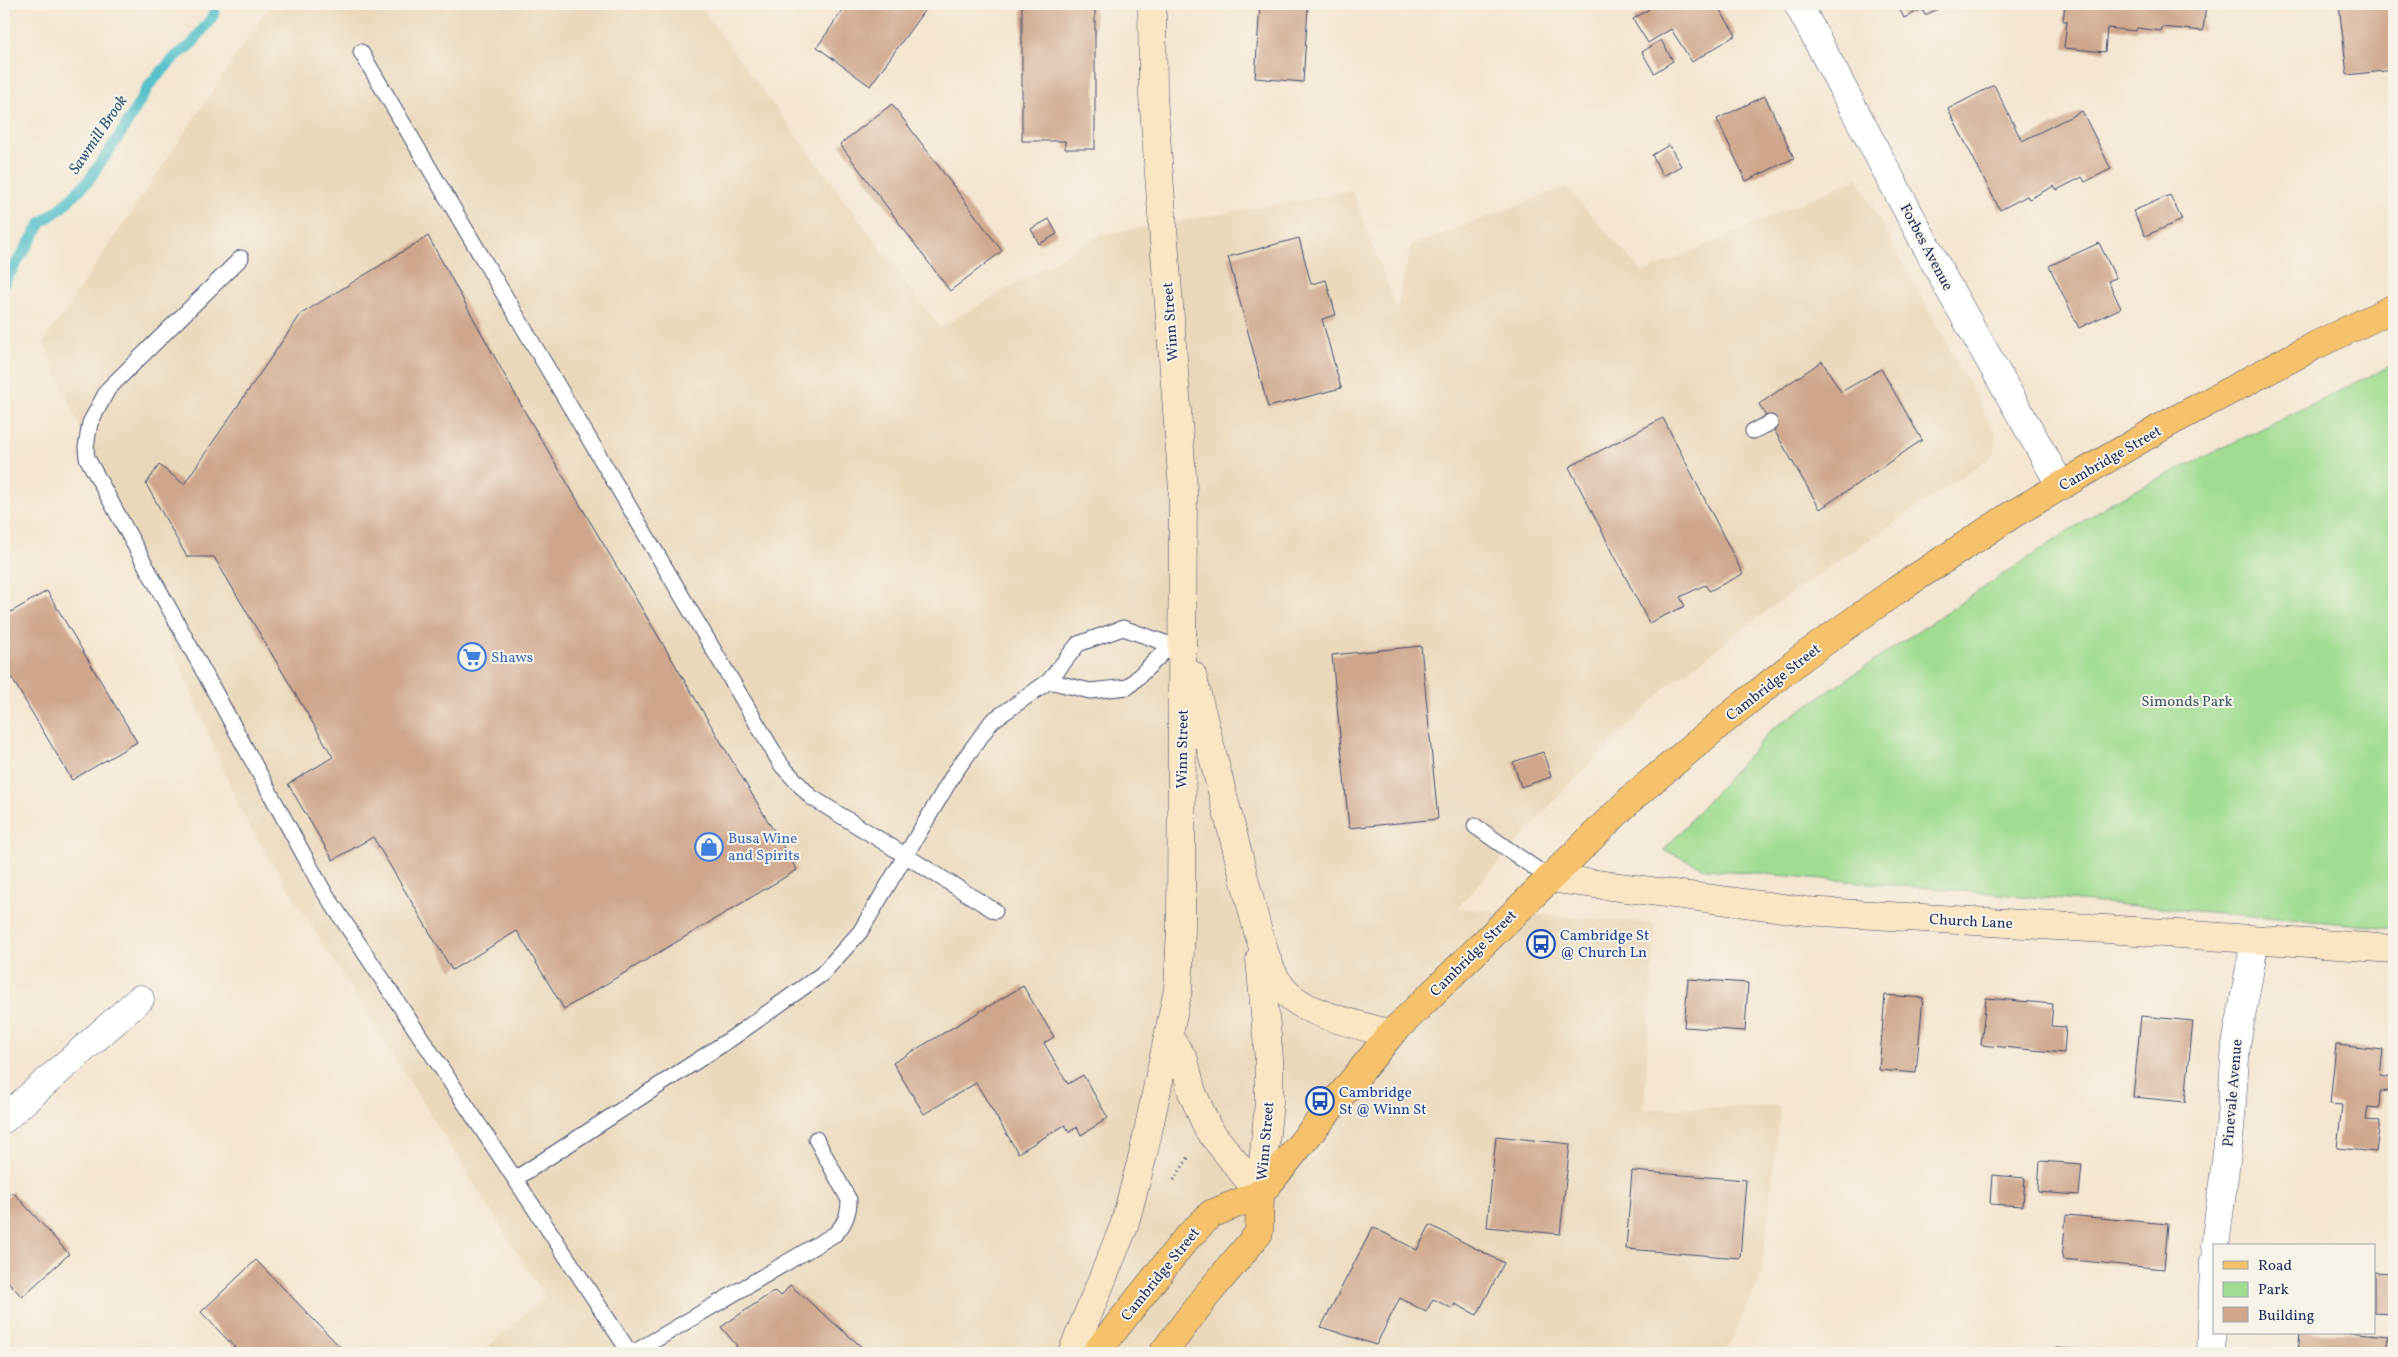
<svg xmlns="http://www.w3.org/2000/svg" width="2398" height="1357" font-family="Vollkorn,serif">
<style>
.built{fill:#ead8ba}
.green{fill:#a0dd91;stroke:#5e8678}
.lines{fill:none;stroke-linecap:round;stroke-linejoin:round}
.stream{stroke:#54c1ca;stroke-width:11}
.building{fill:#cfa68b}
.lane-casing{stroke:#3c4a6f;stroke-width:17}
.street-casing{stroke:#3c4a6f;stroke-width:29}
.secondary-casing{stroke:#3c4a6f;stroke-width:29}
.primary-casing{stroke:#3c4a6f;stroke-width:29}
.path{stroke:#3c4a6f;stroke-width:3;stroke-dasharray:1 4;stroke-linecap:butt}
.lane{stroke:#fff;stroke-width:15}
.street{stroke:#fff;stroke-width:28}
.secondary{stroke:#fbe6c4;stroke-width:28}
.primary{stroke:#f5c16b;stroke-width:28}
.labels{text-anchor:middle;stroke-width:4;stroke-linejoin:round;paint-order:stroke}
.street-label{font-size:15px;fill:#1b2f5e;stroke:#f7f3e8}
.shop-label{font-size:15px;fill:#366cbe;stroke:#f7f3e8;text-anchor:start}
.park-label{font-size:15px;fill:#3c5a6b;stroke:#f7f3e8}
.transit-label{font-size:15px;fill:#164399;stroke:#f7f3e8;text-anchor:start}
.water-label{font-size:16px;font-style:italic;fill:#2c5b7e;stroke:#f7f3e8}
</style>
<rect width="100%" height="100%" fill="#f7f3e8"/>
<filter id="ink" filterUnits="userSpaceOnUse"><feTurbulence type="fractalNoise" baseFrequency=".02" numOctaves="2"/><feDisplacementMap in="SourceGraphic" scale="10" xChannelSelector="R" yChannelSelector="G"/><feConvolveMatrix kernelMatrix="1 2 1 2 8 2 1 2 1" color-interpolation-filters="sRGB"/></filter>
<filter id="wash" filterUnits="userSpaceOnUse"><feTurbulence type="fractalNoise" baseFrequency=".0096" numOctaves="4" result="noise"/><feDisplacementMap in="SourceGraphic" scale="20" xChannelSelector="R" yChannelSelector="G"/><feGaussianBlur stdDeviation="1.12" result="paint"/><feColorMatrix in="noise" values="0 0 0 0 0 0 0 0 0 0 0 0 0 0 0 0 0 1.4 0 .05"/><feComposite in="paint" operator="in"/></filter>
<g filter="url(#wash)">
<rect width="100%" height="100%" fill="#f4e6d1"/>
<path class="built" d="M271,4h427l242,324 160,-93 252,-44 45,119 14,-64 155,-59 77,86 214,-95 139,257 -1,19 -211,144 -115,87 -98,98 -114,125 198,16 -11,185 136,-3 -18,168 -37,79h-1244l64,-56 -301,-479 -200,-476z"/>
<path class="green" d="M2394,364v564l-687,-59 -43,-19 108,-121 340,-227z"/>
<g class="lines">
<path class="stream" d="M4,283l38,-61 18,-13 28,-28 34,-49 28,-48 26,-28 15,-11 22,-29 3,-12"/>
</g>
<g id="blocks">
<path class="building" d="M847,4h82l-59,82 -53,-39z
M1068,4h27v145h-30v-8h-43v-136z
M1260,4l48,3 -5,75 -48,-4z
M1657,4h59l20,31 -44,27 -21,-33 -23,14 -15,-24z
M1897,4h52l-24,11 -3,-6 -18,9z
M2065,4h141l-3,27 -41,-4 -1,4 -24,-3 -1,3 -29,-3 -2,24 -41,-4 3,-27h-4z
M2339,4h55v66l-47,5z
M1661,40l12,21 -19,12 -12,-21z
M1994,85l28,56 60,-30 29,58 -26,13 -3,-5 -25,13 -3,-4 -25,13 -2,-3 -27,14 -52,-101z
M1765,96l29,62 -48,23 -29,-62z
M892,104l110,147 -52,40 -110,-147z
M1669,145l12,21 -18,10 -11,-21z
M2170,195l12,25 -37,16 -12,-25z
M1049,219l8,15 -18,10 -8,-15z
M428,236l97,176 272,458 -233,139 -47,-78 -65,39 -79,-133 -40,23 -45,-76 45,-27 -119,-200h-27l-41,-73 13,-19 25,19 117,-170z
M1299,238l12,46 15,-4 10,35 -14,4 19,69 -73,19 -40,-150z
M2099,243l17,35 -8,3 13,27 -42,20 -30,-62z
M1822,361l19,31 40,-23 41,71 -102,69 -61,-105z
M1663,418l80,156 -34,17 -4,-6 -25,12 5,9 -36,17 -80,-156z
M47,591l90,151 -65,38 -68,-115v-49z
M1421,646l17,173 -89,9 -17,-173z
M1543,752l8,25 -30,10 -8,-25z
M1688,979l60,4 -3,48 -61,-4z
M1023,986l31,51 -10,6 24,41 15,-9 25,43 -27,17 -4,-8 -8,5 -4,-7 -47,28 -42,-70 -52,31 -31,-51z
M1885,995l38,3 -7,75 -37,-3z
M1986,998l67,6 -2,22 15,1 -2,26 -83,-8z
M2141,1016l52,5 -8,81 -52,-5z
M2336,1045l47,5 -3,26 13,2 -1,14 -12,-1 -1,17 -11,-1 -2,13 14,1 -4,31 -39,-4 5,-43 -12,-1z
M1496,1136l74,8 -10,90 -73,-7z
M2040,1161l42,3 -3,31 -41,-3z
M1632,1171l114,9 -6,78 -114,-9z
M1992,1175l33,3 -2,28 -33,-2z
M13,1192l56,62 -47,43 -18,-20v-77z
M2066,1215l102,9 -4,45 -102,-10z
M1430,1225l74,38 -27,52 -22,-11 -2,5 -20,-10 -7,13 -26,-14 -24,47 -55,-18 52,-100 44,23z
M256,1260l90,93h-106l-39,-41z
M2374,1272l20,1v41l-20,-1z
M790,1285l74,64 -3,4h-126l-3,-2 5,-5 -16,-19 53,-36 7,5z
M2300,1333h59l29,3 -2,17h-88z
M2056,1348l59,4v1h-60z"/>
</g>
</g>
<g filter="url(#ink)">
<use href="#blocks" fill-opacity="0" stroke="#3c4a6f" stroke-width="1"/>
<g class="lines">
<defs>
<path id="lane" d="M361,52l421,714 29,31 184,114
M241,258l-133,131 -18,34 -4,24 1,11 236,432 192,289
M1753,431l17,-8
M1049,681l41,10 38,-4 43,-42 8,-3
M1475,826l74,52
M630,1353l-115,-174 217,-141 90,-64 38,-42 95,-160 37,-51 57,-40 29,-37 45,-16 48,17
M633,1353l202,-119c10,-10 14,-20 14,-34l-33,-61"/>
<path id="street" d="M1798,4l149,281 114,201
M4,1119l136,-120
M2215,1246l15,-117 6,-84 19,-105
M2211,1353l3,-91"/>
<path id="secondary" d="M1192,675l66,257c6,18 11,38 22,53 20,30 78,39 111,49
M1549,878l257,33 300,18 288,20
M1260,959l9,100v43l-9,92
M1168,1036l16,24 8,32 16,37 52,65
M1072,1353l52,-127 19,-71 35,-165 3,-62 2,-439 -30,-393 -1,-92"/>
<path id="primary" d="M1096,1353l89,-113 26,-26 49,-20 131,-160 242,-237 100,-84 70,-56 94,-67 116,-76 154,-90 147,-78 80,-38
M1163,1353l43,-57 53,-63 1,-39"/>
</defs>
<use href="#lane" class="lane-casing"/>
<use href="#street" class="street-casing"/>
<use href="#secondary" class="secondary-casing"/>
<use href="#primary" class="primary-casing"/>
<path class="path" d="M1174,1180l14,-22"/>
<use href="#lane" class="lane"/>
<use href="#street" class="street"/>
<use href="#secondary" class="secondary"/>
<use href="#primary" class="primary"/>
</g>
</g>
<defs>
<symbol id="supermarket-ring" viewBox="-11 -11 22 22"><circle r="9.5" fill="#f7f3e8" stroke="#3f7fe0" stroke-width="1.5"/><path d="M-6-5.5h2.5l.6 2H6L4.5 2H-2.5L-4.4-4H-6ZM-1.5 3.2a1.3 1.3 0 1 0 .1 0ZM3 3.2a1.3 1.3 0 1 0 .1 0Z" fill="#3f7fe0"/></symbol>
<symbol id="shop-ring" viewBox="-11 -11 22 22"><circle r="9.5" fill="#f7f3e8" stroke="#3f7fe0" stroke-width="1.5"/><path d="M-5-2.5h2.3a2.7 3.5 0 0 1 5.4 0H5L5.5 6h-11ZM-1.5-2.5h3a1.5 2.3 0 0 0-3 0Z" fill="#3f7fe0"/></symbol>
<symbol id="bus-ring" viewBox="-11 -11 22 22"><circle r="9.5" fill="#f7f3e8" stroke="#1a4fb4" stroke-width="1.5"/><path d="M-5-6H5V4H4V6H2V4H-2V6H-4V4H-5ZM-3.5-4V0h7V-4ZM-3.5 1.2v1.5H-2V1.2ZM2 1.2v1.5H3.5V1.2Z" fill="#1a4fb4"/></symbol>
</defs>
<g fill-rule="evenodd">
<use href="#supermarket-ring" x="456" y="641" width="32" height="32"/>
<use href="#shop-ring" x="693" y="831" width="32" height="32"/>
<use href="#bus-ring" x="1525" y="928" width="32" height="32"/>
<use href="#bus-ring" x="1304" y="1085" width="32" height="32"/>
</g>
<g class="labels">
<g class="street-label">
<text transform="translate(1927 247) rotate(62)" y="5">Forbes Avenue</text>
<text transform="translate(1170 322) rotate(-94)" y="5">Winn Street</text>
<text transform="translate(2110 458) rotate(-30)" y="5">Cambridge Street</text>
<text transform="translate(1773 682) rotate(-38)" y="5">Cambridge Street</text>
<text transform="translate(1182 749) rotate(-89)" y="5">Winn Street</text>
<text transform="translate(1971 921) rotate(3)" y="5">Church Lane</text>
<text transform="translate(1473 953) rotate(-45)" y="5">Cambridge Street</text>
<text transform="translate(2232 1093) rotate(-85)" y="5">Pinevale Avenue</text>
<text transform="translate(1265 1141) rotate(-85)" y="5">Winn Street</text>
<text transform="translate(1160 1274) rotate(-51)" y="5">Cambridge Street</text>
</g>
<g class="shop-label">
<text x="491" y="662">Shaws</text>
<text x="728" y="843">Busa Wine<tspan x="728" dy="17">and Spirits</tspan></text>
</g>
<g class="park-label">
<text x="2187" y="706">Simonds Park</text>
</g>
<g class="transit-label">
<text x="1560" y="940">Cambridge St<tspan x="1560" dy="17">@ Church Ln</tspan></text>
<text x="1339" y="1097">Cambridge<tspan x="1339" dy="17">St @ Winn St</tspan></text>
</g>
<g class="water-label">
<text transform="translate(97 134) rotate(-56)" y="6">Sawmill Brook</text>
</g>
</g>
<rect width="2398" height="1357" fill="none" stroke="#f7f3e8" stroke-width="20"/>
<rect x="2213" y="1244" width="162" height="90" fill="#f7f3e8" stroke="#9fa5b1"/>
<rect x="2223" y="1261" width="25" height="8" fill="#f5c16b" stroke="#9fa5b1"/>
<text x="2258" y="1270" font-size="15" fill="#1b2f5e">Road</text>
<rect x="2223" y="1282" width="25" height="15" fill="#a0dd91" stroke="#9fa5b1"/>
<text x="2258" y="1294" font-size="15" fill="#1b2f5e">Park</text>
<rect x="2223" y="1307" width="25" height="15" fill="#cfa68b" stroke="#9fa5b1"/>
<text x="2258" y="1320" font-size="15" fill="#1b2f5e">Building</text>
</svg>
